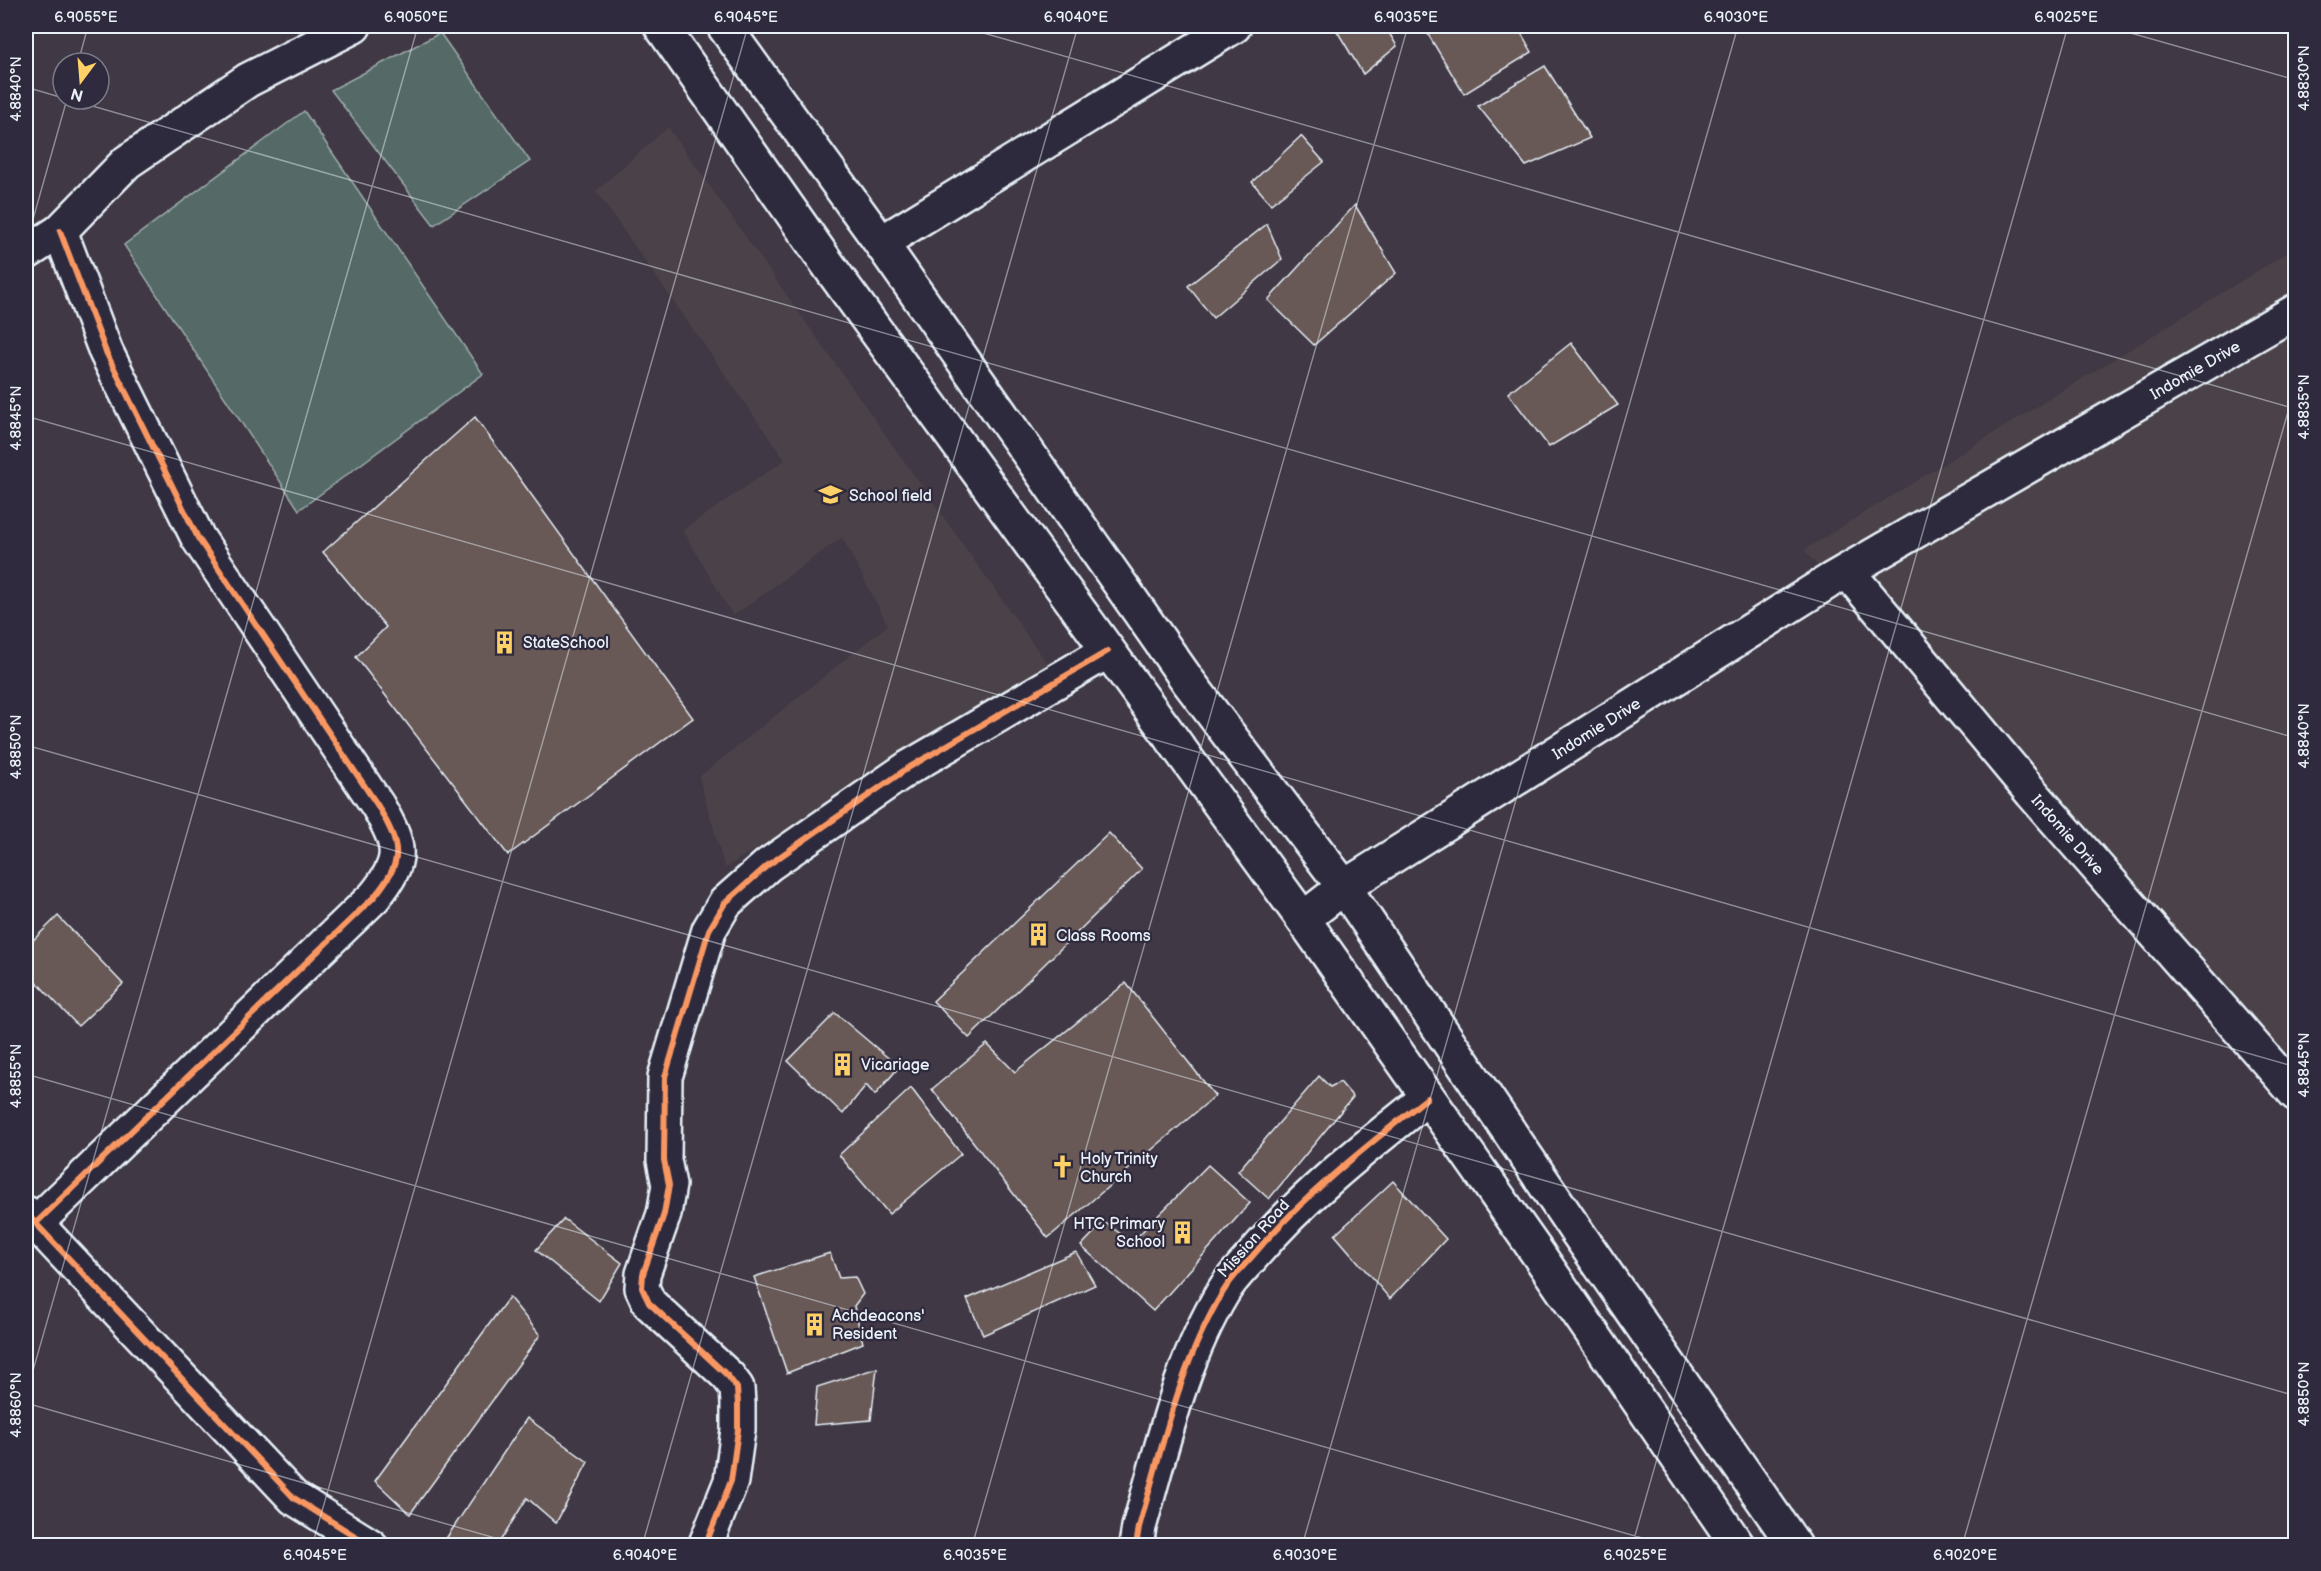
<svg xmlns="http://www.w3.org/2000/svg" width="2321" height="1571" font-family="'Balsamiq Sans',sans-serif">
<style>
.built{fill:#4c4249}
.green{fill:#556b66;stroke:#9eaeaf;stroke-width:1.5}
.building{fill:#675956;stroke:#e8f1f8;stroke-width:1.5}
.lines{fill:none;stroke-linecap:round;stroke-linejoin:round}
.minor-casing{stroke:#e8f1f8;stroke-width:38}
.major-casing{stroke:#e8f1f8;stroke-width:38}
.minor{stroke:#2f2a3d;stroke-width:33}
.major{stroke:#2f2a3d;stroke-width:33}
.cycleway-casing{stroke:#2f2a3d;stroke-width:10}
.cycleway{stroke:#f99763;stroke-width:6}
.ticks{fill:none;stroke:#e8f1f8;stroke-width:1.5;stroke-opacity:0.45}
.labels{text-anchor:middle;stroke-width:4.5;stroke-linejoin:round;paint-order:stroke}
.street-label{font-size:16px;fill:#e8f1f8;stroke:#2f2a3d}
.poi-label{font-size:16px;fill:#e8f1f8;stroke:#2f2a3d;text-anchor:start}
.neatline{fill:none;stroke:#e8f1f8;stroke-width:2}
.ticks-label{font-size:15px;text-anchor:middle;fill:#e8f1f8}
</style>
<rect width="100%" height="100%" fill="#403844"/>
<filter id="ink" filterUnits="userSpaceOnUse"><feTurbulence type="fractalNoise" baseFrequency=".0167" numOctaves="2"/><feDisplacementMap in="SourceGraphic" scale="12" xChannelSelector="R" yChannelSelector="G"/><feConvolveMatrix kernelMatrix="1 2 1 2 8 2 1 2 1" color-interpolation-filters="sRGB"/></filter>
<g filter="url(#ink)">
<path class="built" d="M668,127l380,538 -323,203 -26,-91 189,-152 -46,-88 -109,79 -50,-86 102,-70 -189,-269z
M2295,248v863l-491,-561z"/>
<path class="green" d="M440,33l90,128 -96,64 -103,-135z
M304,111l179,263 -184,136 -175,-265z"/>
<path class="building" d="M1334,26h51l12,20 -34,28z
M1423,26h94l15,26 -68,42z
M1545,66l45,72 -64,28 -48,-60z
M1301,136l23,26 -53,42 -19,-22z
M1355,205l41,68 -82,72 -46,-45z
M1267,224l15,35 -69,59 -25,-32z
M1571,343l47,62 -69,42 -41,-54z
M475,417l218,301 -185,137 -152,-198 30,-30 -63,-75z
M1109,833l33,36 -173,169 -36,-37z
M58,916l65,68 -45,42 -52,-55v-24z
M1126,983l89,113 -167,142 -116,-149 55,-45 28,28z
M835,1013l64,54 -24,28 -9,-10 -23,29 -55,-53z
M1319,1076l11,11 10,-5 13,15 -84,102 -31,-28z
M911,1088l50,66 -72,60 -50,-59z
M1208,1165l42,38 -97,108 -72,-65 23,-24 28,20z
M1393,1181l53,58 -56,60 -55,-64z
M564,1219l58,44 -23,38 -63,-51z
M1076,1252l19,33 -112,50 -16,-36z
M830,1253l9,25 16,-1 8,17 -9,12 9,37 -76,30 -33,-96z
M509,1297l31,38 -130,179 -35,-33z
M877,1368l-6,52 -57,5 3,-38z
M527,1418l61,44 -32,61 -29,-25 -30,48h-56z"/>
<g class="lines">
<defs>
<g id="minor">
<path d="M881,243l353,-217"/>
<path d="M26,253l34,-22 67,-69 121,-82 106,-54"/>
<path id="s1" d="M1847,571l185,222 264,301"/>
<path id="s2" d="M1303,919l41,-32 487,-307 465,-269"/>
<path d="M26,1213l268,285 77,48"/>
<path d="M36,1223l338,-326c31,-38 27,-50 4,-91l-180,-268 -92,-186 -46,-121"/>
<path d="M705,1546l26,-65 7,-51v-26l-1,-16 -9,-12 -79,-73 -7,-15 1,-14 21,-60 5,-29 -5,-25 1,-83 44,-147 16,-27 43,-38 140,-97 200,-117"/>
<path d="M1136,1546l3,-19c23,-79 41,-164 84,-235 8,-14 21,-26 32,-39 50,-59 112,-107 172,-155"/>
</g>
<path id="major" d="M661,26l173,247 469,646 233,332 202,295
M724,26l157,217 307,438 156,206 231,342 220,317"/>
</defs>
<use href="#minor" class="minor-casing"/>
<use href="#major" class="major-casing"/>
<use href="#minor" class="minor"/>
<use href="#major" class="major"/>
<defs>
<path id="cycleway" d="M26,1213l268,285 77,48
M36,1223l338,-326c31,-38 27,-50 4,-91l-180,-268 -92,-186 -46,-121
M705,1546l26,-65 7,-51v-26l-1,-16 -9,-12 -79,-73 -7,-15 1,-14 21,-60 5,-29 -5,-25 1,-83 44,-147 16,-27 43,-38 140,-97 200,-117
M1136,1546l3,-19c23,-79 41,-164 84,-235 8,-14 21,-26 32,-39 50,-59 112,-107 172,-155"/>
</defs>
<use href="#cycleway" class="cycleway-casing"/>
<use href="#cycleway" class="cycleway"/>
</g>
</g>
<path class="ticks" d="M959,26l1337,383M2106,26l190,54M78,63l10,-37M26,87l37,11M68,99l2228,639M26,244l41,-145M26,416l2270,651M26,745l2270,651M26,1074l1644,472M26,1395l392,-1369M26,1403l497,143M312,1546l436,-1520M642,1546l436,-1520M972,1546l436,-1520M1302,1546l436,-1520M1632,1546l436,-1520M1962,1546l334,-1162M2292,1546l4,-11"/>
<defs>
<symbol id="school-bare" viewBox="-9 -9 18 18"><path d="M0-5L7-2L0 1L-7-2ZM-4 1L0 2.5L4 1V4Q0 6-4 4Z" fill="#ffd166" stroke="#2f2a3d" stroke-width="2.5" paint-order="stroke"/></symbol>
<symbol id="building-bare" viewBox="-9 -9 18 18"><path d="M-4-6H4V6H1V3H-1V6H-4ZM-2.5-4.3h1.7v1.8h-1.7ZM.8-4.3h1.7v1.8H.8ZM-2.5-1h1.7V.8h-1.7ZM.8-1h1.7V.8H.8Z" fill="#ffd166" stroke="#2f2a3d" stroke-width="2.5" paint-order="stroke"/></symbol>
<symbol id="church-bare" viewBox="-9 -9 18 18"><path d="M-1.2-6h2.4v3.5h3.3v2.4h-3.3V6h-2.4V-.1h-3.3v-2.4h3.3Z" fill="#ffd166" stroke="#2f2a3d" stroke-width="2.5" paint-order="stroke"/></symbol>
</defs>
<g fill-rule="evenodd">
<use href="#school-bare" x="814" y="478" width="33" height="33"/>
<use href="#building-bare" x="488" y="626" width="33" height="33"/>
<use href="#building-bare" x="1022" y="918" width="33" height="33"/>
<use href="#building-bare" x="826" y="1048" width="33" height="33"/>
<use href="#church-bare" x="1046" y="1150" width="33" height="33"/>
<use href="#building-bare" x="1166" y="1216" width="33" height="33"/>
<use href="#building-bare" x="798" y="1308" width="33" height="33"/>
</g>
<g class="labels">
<g class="street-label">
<text dy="6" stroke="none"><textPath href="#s2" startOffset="1048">Indomie Drive</textPath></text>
<text dy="6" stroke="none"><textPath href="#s2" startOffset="350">Indomie Drive</textPath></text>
<text dy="6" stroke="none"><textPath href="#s1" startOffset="344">Indomie Drive</textPath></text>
<text transform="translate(1253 1238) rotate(-48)" y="6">Mission Road</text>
</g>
<g class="poi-label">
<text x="849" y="501">School field</text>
<text x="523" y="648">StateSchool</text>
<text x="1056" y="941">Class Rooms</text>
<text x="861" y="1070">Vicariage</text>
<text x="1080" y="1164">Holy Trinity<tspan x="1080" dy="18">Church</tspan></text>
<text x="1165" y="1229" text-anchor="end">HTC Primary<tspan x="1165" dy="18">School</tspan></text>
<text x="832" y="1321">Achdeacons'<tspan x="832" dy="18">Resident</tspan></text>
</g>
</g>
<rect width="2321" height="1571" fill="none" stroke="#2f2a3d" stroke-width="66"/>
<g transform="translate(81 81) rotate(196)"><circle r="28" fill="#2f2a3d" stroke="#797a88" stroke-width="1.5"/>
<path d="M0-4.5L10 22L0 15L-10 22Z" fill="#ffd166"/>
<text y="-9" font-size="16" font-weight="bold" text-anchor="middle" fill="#e8f1f8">N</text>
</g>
<rect x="33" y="33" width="2255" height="1505" class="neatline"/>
<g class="ticks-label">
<text x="86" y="22">6.9055°E</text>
<text x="416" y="22">6.9050°E</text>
<text x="746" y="22">6.9045°E</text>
<text x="1076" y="22">6.9040°E</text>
<text x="1406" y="22">6.9035°E</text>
<text x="1736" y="22">6.9030°E</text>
<text x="2066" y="22">6.9025°E</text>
<text transform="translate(2304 78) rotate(-90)" y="5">4.8830°N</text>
<text transform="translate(16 89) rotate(-90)" y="5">4.8840°N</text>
<text transform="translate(2304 407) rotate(-90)" y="5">4.8835°N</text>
<text transform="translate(16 418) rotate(-90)" y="5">4.8845°N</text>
<text transform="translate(2304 736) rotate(-90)" y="5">4.8840°N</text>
<text transform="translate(16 747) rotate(-90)" y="5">4.8850°N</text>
<text transform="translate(2304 1065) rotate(-90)" y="5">4.8845°N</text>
<text transform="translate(16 1076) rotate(-90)" y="5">4.8855°N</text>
<text transform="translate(2304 1394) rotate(-90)" y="5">4.8850°N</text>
<text transform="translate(16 1405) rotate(-90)" y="5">4.8860°N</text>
<text x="315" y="1560">6.9045°E</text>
<text x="645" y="1560">6.9040°E</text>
<text x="975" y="1560">6.9035°E</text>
<text x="1305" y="1560">6.9030°E</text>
<text x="1635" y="1560">6.9025°E</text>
<text x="1965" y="1560">6.9020°E</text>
</g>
</svg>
